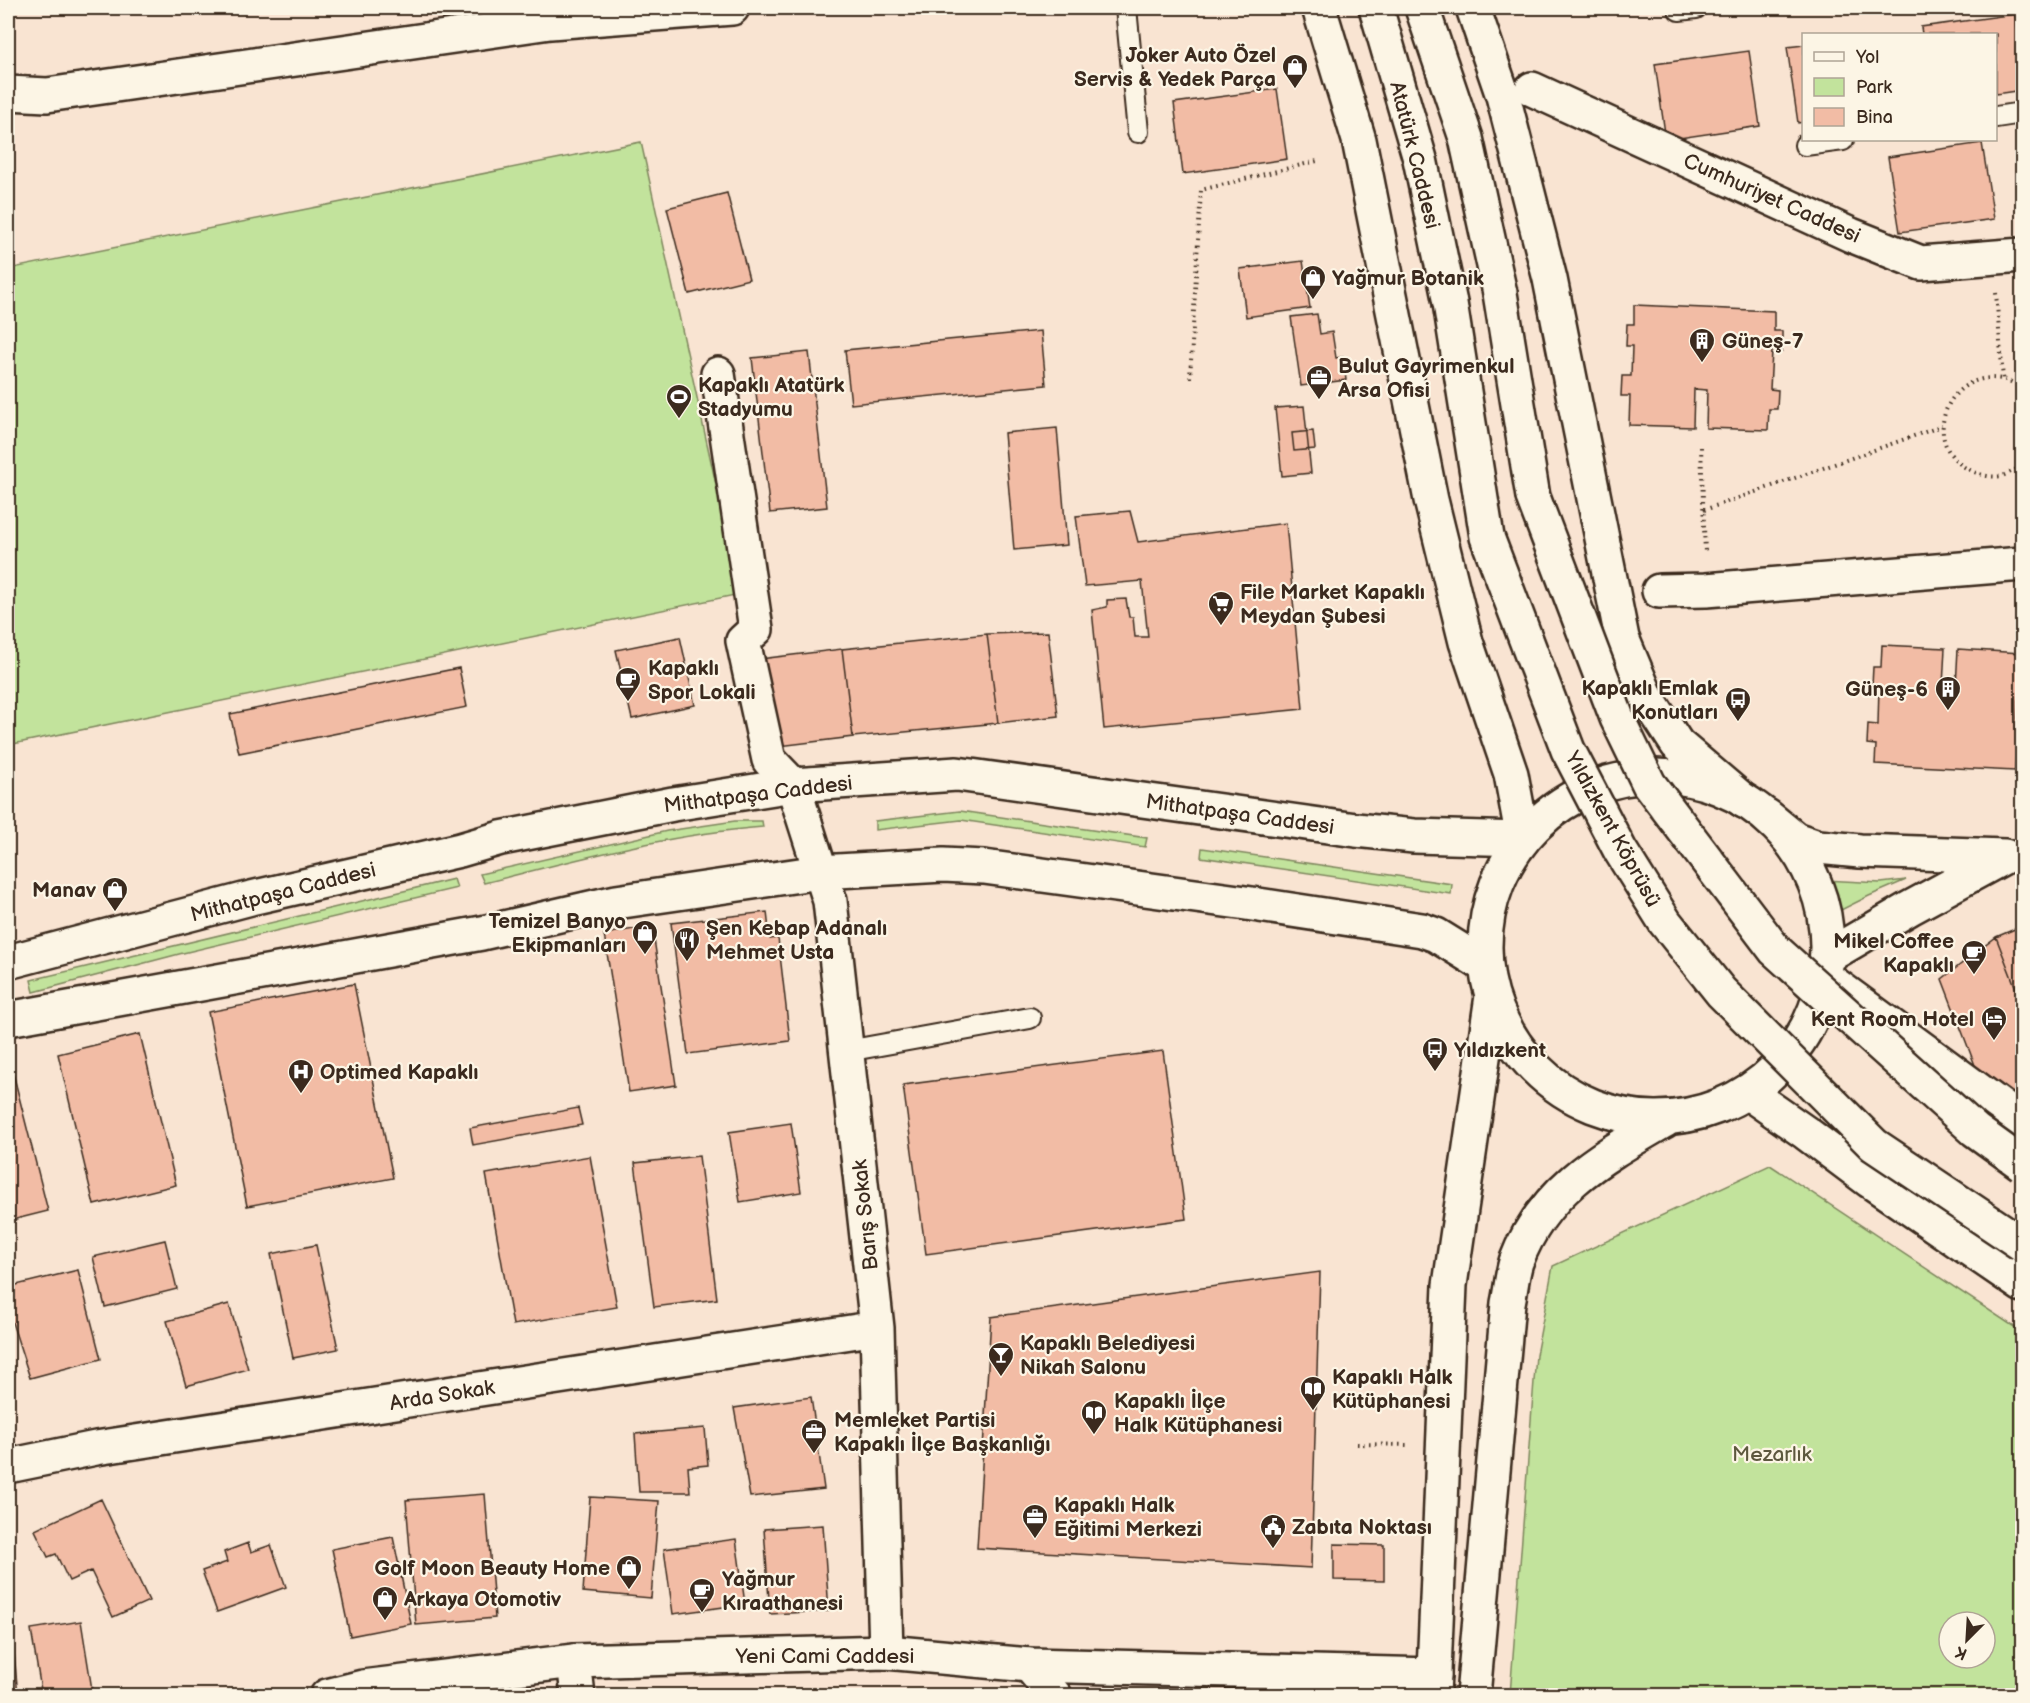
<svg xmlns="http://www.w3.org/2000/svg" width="2030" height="1703" font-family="'Balsamiq Sans',sans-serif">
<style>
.green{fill:#c2e39c;stroke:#7e865d;stroke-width:1.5;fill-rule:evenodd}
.building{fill:#f2bca5;stroke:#3b2a1e;stroke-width:1.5}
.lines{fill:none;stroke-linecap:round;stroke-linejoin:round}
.lane-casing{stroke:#3b2a1e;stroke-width:24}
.street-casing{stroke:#3b2a1e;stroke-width:38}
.secondary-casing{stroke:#3b2a1e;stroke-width:38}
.primary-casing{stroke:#3b2a1e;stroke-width:38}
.highway-casing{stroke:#3b2a1e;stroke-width:38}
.path{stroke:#3b2a1e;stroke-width:4;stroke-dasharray:1.5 4.5;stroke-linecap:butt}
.lane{stroke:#fcf5e5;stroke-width:20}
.street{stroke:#fcf5e5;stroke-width:33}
.secondary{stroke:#fcf5e5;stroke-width:33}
.primary{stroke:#fcf5e5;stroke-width:33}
.highway{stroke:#fcf5e5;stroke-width:33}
.highway-bridge-casing{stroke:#3b2a1e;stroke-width:38;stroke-linecap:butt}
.highway-bridge{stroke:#fcf5e5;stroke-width:33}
.labels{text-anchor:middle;stroke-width:4.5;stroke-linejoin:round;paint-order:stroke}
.poi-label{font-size:21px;font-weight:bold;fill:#3b2a1e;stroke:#fcf5e5;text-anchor:start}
.street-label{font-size:21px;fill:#3b2a1e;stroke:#fcf5e5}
.park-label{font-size:21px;fill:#5d583e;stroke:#fcf5e5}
</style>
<rect width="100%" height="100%" fill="#f9e4d2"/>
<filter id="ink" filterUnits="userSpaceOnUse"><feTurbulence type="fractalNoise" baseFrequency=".0167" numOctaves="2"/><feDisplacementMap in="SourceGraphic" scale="12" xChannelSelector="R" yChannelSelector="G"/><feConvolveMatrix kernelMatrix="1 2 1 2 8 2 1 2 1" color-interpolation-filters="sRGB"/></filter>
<g filter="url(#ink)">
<path class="green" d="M641,142l99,452 -732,151v-476z
M960,811l187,27 -2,9 -184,-27 -86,10v-9z
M735,821h27l1,6c-95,7 -187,33 -279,56l-4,-9 187,-43z
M1202,848l250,36 -1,10 -250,-37z
M454,879l3,9 -274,65 -149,39 -3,-12z
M1824,880l57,3 25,-3 -37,16 -32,16z
M1770,1165l252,167v363h-512l26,-340 17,-89zM1949,1622h36v36h-36z"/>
<path class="building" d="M1626,8h31l-31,4z
M2015,14l7,45v31l-26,4v-60h-74l-1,-7z
M1804,45v77l-6,1 -11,-76z
M1749,51l11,75 -94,14 -11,-76z
M1277,89l10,70 -104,15 -9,-71z
M1982,143l12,76 -94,13 -12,-75z
M727,193l22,86 -60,15 -22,-86z
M1303,261l7,47 -64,9 -6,-48z
M1634,305l140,6v20h8v20h-10l-2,38 8,1 -1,19h-8l-1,21 -62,-2 1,-38 -13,-1 -1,38 -64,-2 1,-29h-9l1,-20h9l1,-30h-6l1,-22h7z
M1317,314l3,20 12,-2 4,26 7,-1 3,23 -45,6 -10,-69z
M1041,331l5,54 -195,19 -6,-54z
M809,352l18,155 -57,6 -18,-155z
M1304,406l7,67 -29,3 -7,-68z
M1057,428l10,117 -53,5 -10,-117z
M1313,431l2,18 -21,2 -2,-18z
M1130,511l8,31 148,-19 17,186 -199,20 -12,-119 15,-3v-7l19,-1 3,18h4l2,20h13l-6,-56 -57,5 -9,-70z
M1048,632l10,84 -60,7 -11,-89z
M987,634l11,89 -145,14 -11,-88z
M680,637l15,68 -63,14 -16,-69z
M1882,645l63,3 -2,38 13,1 2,-38 63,4 -1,28h2v20l-4,-1 -1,30 5,1v22l-6,-1 -1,19 -140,-7 1,-19 -9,-1 1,-20 10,1 1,-39h-7l1,-19h8z
M842,649l11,88 -82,10 -11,-88z
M459,668l8,39 -228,46 -9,-39z
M767,912l3,27 8,-1 12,103 -102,13 -17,-131z
M652,926l24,159 -47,7 -25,-158z
M2022,926v78l-26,-67z
M1996,937l26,67v98l-41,-21 -39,-102z
M354,984l39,194 -146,28 -39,-194z
M140,1034l36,151 -82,20 -36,-151z
M1163,1051l23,168 -260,35 -23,-169z
M13,1073l35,138 -40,10v-146z
M578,1108l4,17 -109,20 -3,-17z
M791,1123l10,69 -61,10 -11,-70z
M590,1156l27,151 -104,18 -27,-151z
M699,1156l18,143 -63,8 -19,-144z
M165,1240l12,49 -72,18 -12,-50z
M316,1245l22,104 -45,9 -22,-104z
M78,1270l23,89 -71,19 -22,-68v-23z
M1320,1272l-9,296 -334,-20 14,-231z
M229,1304l19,65 -62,17 -19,-65z
M811,1397l13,92 -74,8 -16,-89z
M705,1428l3,37 -20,2 2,25h-51l-4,-58z
M485,1494l10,124 -79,7 -10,-125z
M590,1497l69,4 -8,97 -68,-6z
M101,1499l48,102 -36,16 -22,-46 -22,10 -13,-27 -8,3 -13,-27z
M823,1525l6,86 -59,3 -6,-85z
M393,1537l18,87 -61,12 -18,-87z
M736,1539l9,65 -72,10 -9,-65z
M248,1543l3,9 20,-7 15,42 -69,25 -15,-41 25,-9 -3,-10z
M1334,1544l50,1v36l-50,-1z
M81,1621l12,75h-51l-11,-67z
M13,1641l5,55h-10v-54z"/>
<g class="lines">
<defs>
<path id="lane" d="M1126,8l12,124
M1679,10l17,-2
M1996,117l26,-4
M1805,145l38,-5
M847,1051l183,-33"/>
<path id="street" d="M8,93l39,2 503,-73 182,-14
M718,374l38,255 -13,12 26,119 24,25 37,116 47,427 9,324
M1659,591l47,-1 316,-26
M8,1466l88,-18 781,-120
M574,1661l4,35
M1029,1665l26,31"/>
<path id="secondary" d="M1532,89l319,146 70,28 101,-8
M1767,816l28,23 23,8 42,4 145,5
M1828,956l82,-48 94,-51
M8,962l243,-64 209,-48 41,-12 172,-34 120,-19 164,-11 399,56 58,6 109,3
M8,1019l474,-86 134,-31 204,-30 123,-7 41,2 255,35 183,28 14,5 50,31
M327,1696l36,-9 211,-26 312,-9 143,13 405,10"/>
<path id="primary" d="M1485 947a171 171 0 1 1 342 0a171 171 0 1 1-342 0Z
M1433,1696l17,-411 42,-289
M1473,1696l35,-393c3,-14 4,-28 8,-41 28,-75 88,-106 153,-144"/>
<path id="highway" d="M1319,8l40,132 72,360 35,142 45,132 12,65
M1376,8l44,151 30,144
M1422,8l44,130 34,155
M1473,8l30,88 47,183 72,359 25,60 30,46 67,57
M1825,977l197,145
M1747,1092l59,41 64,48 152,104"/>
</defs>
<use href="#lane" class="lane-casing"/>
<use href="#street" class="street-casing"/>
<use href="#secondary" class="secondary-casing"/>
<use href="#primary" class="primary-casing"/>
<use href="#highway" class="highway-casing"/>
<path class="path" d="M1996,293l7,86
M1190,378l11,-188 116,-29
M2022,388c-6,-3 -13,-8 -20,-9 -57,-10 -83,67 -32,91 10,5 21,8 32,6 6,-2 14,-7 20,-10
M1701,447l4,106
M1704,510l238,-84
M1357,1444l51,1"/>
<use href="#lane" class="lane"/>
<use href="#street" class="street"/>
<use href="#secondary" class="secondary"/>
<use href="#primary" class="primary"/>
<use href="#highway" class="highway"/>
<defs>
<path id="highway-bridge" d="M1500,293l33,204 84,221 32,66 126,166 200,180 47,34
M1450,303l37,234 81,213 52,100 45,72 56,70 153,153 148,99"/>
</defs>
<use href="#highway-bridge" class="highway-bridge-casing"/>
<use href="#highway-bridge" class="highway-bridge"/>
</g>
</g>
<defs>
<symbol id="shop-pin" viewBox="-11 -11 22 30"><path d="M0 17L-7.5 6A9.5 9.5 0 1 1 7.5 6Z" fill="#3b2a1e" stroke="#fcf5e5"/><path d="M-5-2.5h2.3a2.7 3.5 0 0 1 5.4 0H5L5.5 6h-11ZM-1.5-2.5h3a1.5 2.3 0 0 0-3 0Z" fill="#fff"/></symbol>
<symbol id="building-pin" viewBox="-11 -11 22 30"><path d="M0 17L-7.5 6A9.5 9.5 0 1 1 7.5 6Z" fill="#3b2a1e" stroke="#fcf5e5"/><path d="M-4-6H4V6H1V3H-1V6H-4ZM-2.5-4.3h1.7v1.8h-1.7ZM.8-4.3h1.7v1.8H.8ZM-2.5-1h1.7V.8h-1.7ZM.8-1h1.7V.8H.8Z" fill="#fff"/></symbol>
<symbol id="office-pin" viewBox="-11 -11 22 30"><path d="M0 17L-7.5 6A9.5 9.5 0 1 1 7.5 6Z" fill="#3b2a1e" stroke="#fcf5e5"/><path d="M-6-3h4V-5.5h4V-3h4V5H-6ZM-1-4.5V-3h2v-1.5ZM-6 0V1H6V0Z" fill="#fff"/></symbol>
<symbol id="stadium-pin" viewBox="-11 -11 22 30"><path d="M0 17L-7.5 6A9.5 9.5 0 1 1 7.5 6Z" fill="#3b2a1e" stroke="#fcf5e5"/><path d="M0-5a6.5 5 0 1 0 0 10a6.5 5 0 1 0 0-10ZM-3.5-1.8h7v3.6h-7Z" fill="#fff"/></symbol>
<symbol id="supermarket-pin" viewBox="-11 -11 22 30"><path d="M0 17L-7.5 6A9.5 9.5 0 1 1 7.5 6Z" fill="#3b2a1e" stroke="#fcf5e5"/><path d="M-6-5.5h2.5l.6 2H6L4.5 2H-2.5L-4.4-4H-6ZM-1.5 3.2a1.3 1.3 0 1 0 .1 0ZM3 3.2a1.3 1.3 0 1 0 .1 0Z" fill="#fff"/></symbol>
<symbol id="cafe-pin" viewBox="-11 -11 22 30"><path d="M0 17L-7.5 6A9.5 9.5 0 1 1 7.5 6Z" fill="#3b2a1e" stroke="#fcf5e5"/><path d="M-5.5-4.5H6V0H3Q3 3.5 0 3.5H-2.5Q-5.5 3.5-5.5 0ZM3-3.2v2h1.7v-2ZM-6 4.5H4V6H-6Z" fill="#fff"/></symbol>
<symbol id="bus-pin" viewBox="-11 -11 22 30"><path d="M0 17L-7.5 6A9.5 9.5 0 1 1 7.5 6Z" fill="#3b2a1e" stroke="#fcf5e5"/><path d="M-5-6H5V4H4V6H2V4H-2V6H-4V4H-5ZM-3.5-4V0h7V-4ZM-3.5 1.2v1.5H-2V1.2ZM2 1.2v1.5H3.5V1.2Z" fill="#fff"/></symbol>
<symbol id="restaurant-pin" viewBox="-11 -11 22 30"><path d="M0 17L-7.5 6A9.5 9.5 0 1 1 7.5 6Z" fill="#3b2a1e" stroke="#fcf5e5"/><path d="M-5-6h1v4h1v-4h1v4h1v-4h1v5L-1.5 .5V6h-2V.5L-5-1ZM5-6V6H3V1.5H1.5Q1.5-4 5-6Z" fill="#fff"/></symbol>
<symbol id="hotel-pin" viewBox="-11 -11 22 30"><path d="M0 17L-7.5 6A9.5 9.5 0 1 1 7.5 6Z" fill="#3b2a1e" stroke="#fcf5e5"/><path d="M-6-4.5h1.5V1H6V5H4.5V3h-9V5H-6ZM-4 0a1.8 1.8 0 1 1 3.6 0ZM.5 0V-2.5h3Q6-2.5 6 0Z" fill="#fff"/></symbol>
<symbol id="hospital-pin" viewBox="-11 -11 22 30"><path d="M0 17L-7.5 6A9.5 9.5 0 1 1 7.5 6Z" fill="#3b2a1e" stroke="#fcf5e5"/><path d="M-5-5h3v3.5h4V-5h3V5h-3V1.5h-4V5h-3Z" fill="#fff"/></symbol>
<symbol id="bar-pin" viewBox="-11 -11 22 30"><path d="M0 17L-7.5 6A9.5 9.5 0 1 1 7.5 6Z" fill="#3b2a1e" stroke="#fcf5e5"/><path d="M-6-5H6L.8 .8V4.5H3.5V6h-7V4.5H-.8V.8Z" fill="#fff"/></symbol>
<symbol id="library-pin" viewBox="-11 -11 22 30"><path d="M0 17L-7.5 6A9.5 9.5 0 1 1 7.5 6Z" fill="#3b2a1e" stroke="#fcf5e5"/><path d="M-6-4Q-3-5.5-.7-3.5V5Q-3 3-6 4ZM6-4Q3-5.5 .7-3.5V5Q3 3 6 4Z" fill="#fff"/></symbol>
<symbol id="civic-pin" viewBox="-11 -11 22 30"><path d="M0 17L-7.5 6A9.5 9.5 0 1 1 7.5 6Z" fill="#3b2a1e" stroke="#fcf5e5"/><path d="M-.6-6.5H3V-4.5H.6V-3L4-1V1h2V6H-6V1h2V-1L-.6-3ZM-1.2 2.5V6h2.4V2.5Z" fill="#fff"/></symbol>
</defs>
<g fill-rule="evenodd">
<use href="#shop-pin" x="1280" y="52" width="30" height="40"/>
<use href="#shop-pin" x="1298" y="263" width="30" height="40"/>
<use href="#building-pin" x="1687" y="326" width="30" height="40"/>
<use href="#office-pin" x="1304" y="363" width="30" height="40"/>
<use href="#stadium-pin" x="664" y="382" width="30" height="40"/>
<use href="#supermarket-pin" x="1206" y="589" width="30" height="40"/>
<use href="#cafe-pin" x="613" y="665" width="30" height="40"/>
<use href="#building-pin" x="1933" y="674" width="30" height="40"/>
<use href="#bus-pin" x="1723" y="685" width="30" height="40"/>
<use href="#shop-pin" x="100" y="875" width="30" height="40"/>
<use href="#shop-pin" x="630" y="918" width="30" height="40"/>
<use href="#restaurant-pin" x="672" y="925" width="30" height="40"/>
<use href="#cafe-pin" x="1959" y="938" width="30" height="40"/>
<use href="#hotel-pin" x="1979" y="1004" width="30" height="40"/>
<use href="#bus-pin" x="1420" y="1035" width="30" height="40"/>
<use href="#hospital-pin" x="286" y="1057" width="30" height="40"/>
<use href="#bar-pin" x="986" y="1340" width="30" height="40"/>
<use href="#library-pin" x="1298" y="1374" width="30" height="40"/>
<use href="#library-pin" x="1079" y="1398" width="30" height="40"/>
<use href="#office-pin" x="799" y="1417" width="30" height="40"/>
<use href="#office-pin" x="1020" y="1502" width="30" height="40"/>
<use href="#civic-pin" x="1258" y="1512" width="30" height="40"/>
<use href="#shop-pin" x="614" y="1553" width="30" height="40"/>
<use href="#cafe-pin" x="687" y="1576" width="30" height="40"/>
<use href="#shop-pin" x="370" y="1584" width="30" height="40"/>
</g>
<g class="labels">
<g class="poi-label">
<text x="1276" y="62" text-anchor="end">Joker Auto Özel<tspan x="1276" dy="24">Servis &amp; Yedek Parça</tspan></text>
<text x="1332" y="285">Yağmur Botanik</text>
<text x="1722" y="348">Güneş-7</text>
<text x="1338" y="373">Bulut Gayrimenkul<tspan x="1338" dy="24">Arsa Ofisi</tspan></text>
<text x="698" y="392">Kapaklı Atatürk<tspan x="698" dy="24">Stadyumu</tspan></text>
<text x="1240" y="599">File Market Kapaklı<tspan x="1240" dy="24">Meydan Şubesi</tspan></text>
<text x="648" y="675">Kapaklı<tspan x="648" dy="24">Spor Lokali</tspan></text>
<text x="1718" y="695" text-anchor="end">Kapaklı Emlak<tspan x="1718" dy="24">Konutları</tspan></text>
<text x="1928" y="696" text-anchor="end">Güneş-6</text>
<text x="96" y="897" text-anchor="end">Manav</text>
<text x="626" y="928" text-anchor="end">Temizel Banyo<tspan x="626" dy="24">Ekipmanları</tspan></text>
<text x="706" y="935">Şen Kebap Adanalı<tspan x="706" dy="24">Mehmet Usta</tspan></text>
<text x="1954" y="948" text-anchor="end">Mikel Coffee<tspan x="1954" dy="24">Kapaklı</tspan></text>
<text x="1974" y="1026" text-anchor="end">Kent Room Hotel</text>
<text x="1454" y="1057">Yıldızkent</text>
<text x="320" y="1079">Optimed Kapaklı</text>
<text x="1020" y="1350">Kapaklı Belediyesi<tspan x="1020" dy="24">Nikah Salonu</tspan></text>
<text x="1332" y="1384">Kapaklı Halk<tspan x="1332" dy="24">Kütüphanesi</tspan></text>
<text x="1114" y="1408">Kapaklı İlçe<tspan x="1114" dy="24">Halk Kütüphanesi</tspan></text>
<text x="834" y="1427">Memleket Partisi<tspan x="834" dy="24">Kapaklı İlçe Başkanlığı</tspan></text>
<text x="1054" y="1512">Kapaklı Halk<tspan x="1054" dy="24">Eğitimi Merkezi</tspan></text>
<text x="1292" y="1534">Zabıta Noktası</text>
<text x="610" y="1575" text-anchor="end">Golf Moon Beauty Home</text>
<text x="722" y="1586">Yağmur<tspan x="722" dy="24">Kıraathanesi</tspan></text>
<text x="404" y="1606">Arkaya Otomotiv</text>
</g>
<g class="street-label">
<text transform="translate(1415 155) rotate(76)" y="7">Atatürk Caddesi</text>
<text transform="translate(1772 198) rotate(24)" y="7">Cumhuriyet Caddesi</text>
<text transform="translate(758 794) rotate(-7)" y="7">Mithatpaşa Caddesi</text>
<text transform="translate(1240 814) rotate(8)" y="7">Mithatpaşa Caddesi</text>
<text transform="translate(1613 829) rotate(61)" y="7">Yıldızkent Köprüsü</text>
<text transform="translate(283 892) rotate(-14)" y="7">Mithatpaşa Caddesi</text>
<text transform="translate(865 1215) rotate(-96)" y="7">Barış Sokak</text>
<text transform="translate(442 1395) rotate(-9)" y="7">Arda Sokak</text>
<text x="825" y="1663">Yeni Cami Caddesi</text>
</g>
<g class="park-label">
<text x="1772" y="1461">Mezarlık</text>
</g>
</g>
<rect width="2030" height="1703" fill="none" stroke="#fcf5e5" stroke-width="30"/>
<rect x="15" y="15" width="2000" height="1673" fill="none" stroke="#3b2a1e" stroke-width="2" filter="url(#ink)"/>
<rect x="1802" y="33" width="195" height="108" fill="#fcf5e5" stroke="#afa495" stroke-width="1.5"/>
<rect x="1814" y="52" width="30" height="9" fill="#fcf5e5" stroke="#afa495" stroke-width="1.5"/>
<text x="1856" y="63" font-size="18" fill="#3b2a1e">Yol</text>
<rect x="1814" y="78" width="30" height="18" fill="#c2e39c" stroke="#afa495" stroke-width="1.5"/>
<text x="1856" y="93" font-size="18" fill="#3b2a1e">Park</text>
<rect x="1814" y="108" width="30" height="18" fill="#f2bca5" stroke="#afa495" stroke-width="1.5"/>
<text x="1856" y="123" font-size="18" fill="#3b2a1e">Bina</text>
<g transform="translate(1967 1640) rotate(204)"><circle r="28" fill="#fcf5e5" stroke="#afa495" stroke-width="1.5"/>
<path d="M0-4.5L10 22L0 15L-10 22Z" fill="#3b2a1e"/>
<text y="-9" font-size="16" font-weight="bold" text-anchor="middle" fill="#3b2a1e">K</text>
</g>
</svg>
